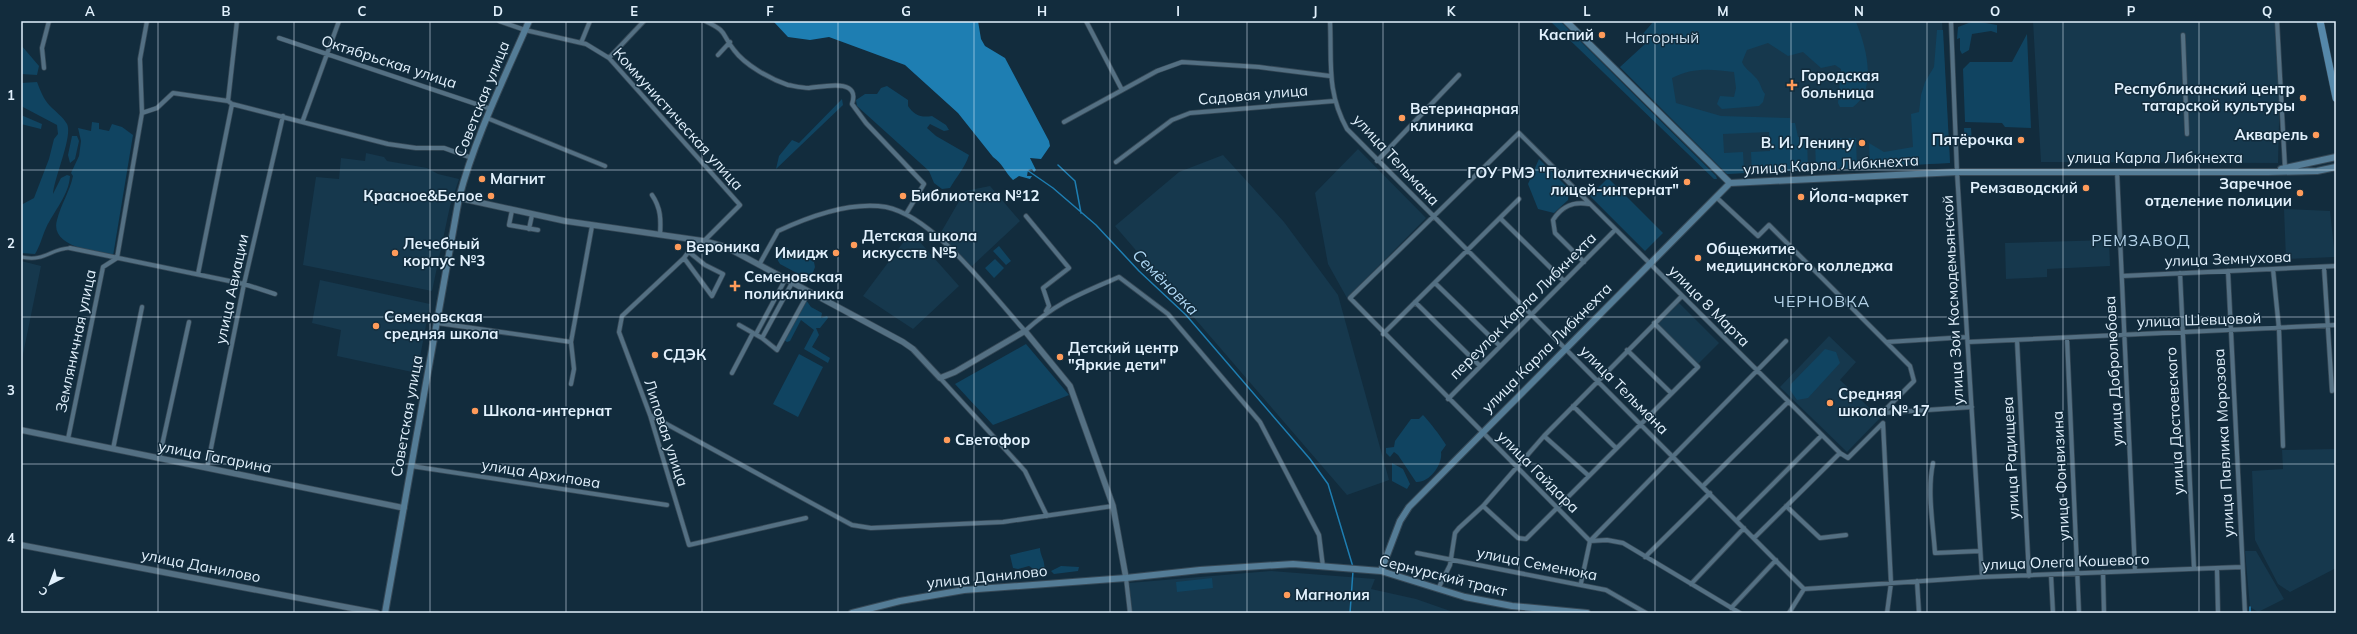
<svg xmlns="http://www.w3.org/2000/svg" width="2357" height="634" font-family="Mulish,sans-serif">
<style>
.built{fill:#16384d}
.green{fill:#104461}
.water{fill:#1e7eb2}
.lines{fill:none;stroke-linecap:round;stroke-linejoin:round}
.stream{stroke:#1e7eb2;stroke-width:1.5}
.pedestrian-casing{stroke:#364957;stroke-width:4.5}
.minor-casing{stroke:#364957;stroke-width:5.5}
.tertiary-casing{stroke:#364957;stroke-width:7}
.secondary-casing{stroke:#364957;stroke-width:8}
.primary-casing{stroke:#364957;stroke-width:8}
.pedestrian{stroke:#547083;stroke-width:3}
.minor{stroke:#547083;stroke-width:4}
.tertiary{stroke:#547083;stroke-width:5.5}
.secondary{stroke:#547c96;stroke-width:6}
.primary{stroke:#58a;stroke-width:7}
.grid{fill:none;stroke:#e2f1fd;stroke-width:1;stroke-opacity:0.55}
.poi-dot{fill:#ff9b5a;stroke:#122c3d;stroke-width:1.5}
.labels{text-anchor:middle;stroke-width:3;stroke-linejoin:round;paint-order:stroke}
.poi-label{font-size:15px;font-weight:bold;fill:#e2f1fd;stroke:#122c3d;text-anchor:start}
.park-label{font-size:15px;fill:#cce0ef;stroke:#122c3d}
.street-label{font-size:15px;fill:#e2f1fd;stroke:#122c3d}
.neighbourhood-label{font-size:16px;letter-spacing:1px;fill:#b5d3e9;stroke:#122c3d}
.water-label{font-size:16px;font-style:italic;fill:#b0d9f6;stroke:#122c3d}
.neatline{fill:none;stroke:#e2f1fd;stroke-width:1.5}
.grid-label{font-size:13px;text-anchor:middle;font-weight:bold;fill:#e2f1fd}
</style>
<rect width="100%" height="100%" fill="#122c3d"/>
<path class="built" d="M1871,21h71l8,142 -223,11 -107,-107 134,-38z
M2033,21h242l5,61 -2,81 -237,-1z
M1358,149l68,69 -79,80 -19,-34 -13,-71z
M366,153l18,4 3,4 40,7 11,6 21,5 -9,27 -18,85 -129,-26 13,-88 23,2 2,-21 24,3z
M1223,155l61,67 54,73 51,185 -42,15 -232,-269 64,-54z
M990,186l30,35 -49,46 -31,-33 25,-43z
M2284,209l46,2 5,46 -49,2z
M911,232l48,54 -46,43 -50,-33z
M2109,240l1,26 -63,3v8l-41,2 -1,-36z
M21,261l20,5 -20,98z
M320,280l110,24 -13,69 -80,-17 4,-26 -29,-7z
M1678,302l41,41 -21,21 -41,-41z
M1829,336l27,26 -16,18 40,38 -33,34 -67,-65z
M2336,449v119l-46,24 -12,-8 -23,-44 -3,-69 31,-2 -1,-19z
M2245,551h11l28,48 -26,13 -8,-5z
M1271,571l104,8 -4,10 45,10 40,14h-326l-1,-30z"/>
<path class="green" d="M1550,21h10l156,155 1,3h-3z
M1654,21h217l-15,1c10,24 22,67 -3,85h-13l-2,-4 3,-34 -6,-4 -14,3 -18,-16 -15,4 -20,-13 -21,7 -5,12c3,7 8,9 13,15 6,5 5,11 10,17l-2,8 -4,4 -37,3 -5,-5 3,-8 14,1 2,-9 -2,-16c-22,-3 -42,-5 -62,6l4,25 45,13 69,2 1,5h4l3,14h9l1,33 -56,3 -1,-21 19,-1 -1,-19 -46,2 1,19 19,-1 1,21 -17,1 -107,-107 25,-23 -5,-7z
M1974,21l23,4v8l-6,-2 -19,3 -3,16 -7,4 -2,-4v-12l-3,1 1,-12z
M1937,30h6l7,133 -80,4 -1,-24 15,9 29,-5 -2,-33 8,-2 2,-17 4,-13 9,-15z
M2027,34l4,94 -26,-1 -3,-4 -37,-1 -2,-53 7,-7h42z
M21,45l18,21 -2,9 -16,-1z
M37,82c3,8 7,18 13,24 6,6 13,11 17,18 6,12 -13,54 -14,70l8,-16 6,-3 3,1c-1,19 -16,35 -24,52 -4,9 -6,18 -11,26l-14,-1v-48l13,-7 15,-39 5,-20 4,-5 -1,-9 -36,-19v-23z
M887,86l21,14v6c6,9 13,12 24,10l14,9 3,5 -5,1 -14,-7 -3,4 9,8 33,19c-4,13 -13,22 -19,33l-8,1 -8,-6 -5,-12 -72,-65 -1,-6 9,-6h12l4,-6z
M842,99l1,6 -67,64 3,-13 13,-16 7,3z
M21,115l21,9 -1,5 -20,-5z
M92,122l7,1v6l10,2 3,-7 10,3 11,8 -20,121c-16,-4 -64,-9 -56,-36 4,-16 13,-29 16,-44l-2,-3 8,-17 2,-15 -3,-13 13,3z
M1964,128h7l1,17 -7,1z
M72,136h5l2,5 -4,18 -5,4 -2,-8z
M1856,138l1,30 -41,2 -1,-31z
M1539,159l30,30 -1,11 -14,13 -16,-4 -10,-25z
M1608,178l55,55 -18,18 -55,-55z
M999,246l12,15 -5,4 -13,-14z
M785,247l29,15 1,5 -3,8 -6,3 -26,-14 -3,-5z
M995,259l9,9 -10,10 -9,-10z
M806,300l5,7 11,6 -1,5 6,-2 1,2 -8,10h-4l3,7 -7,12 18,11 -2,5 -24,-14 10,-19 -13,-10 -11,21 -3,1 -3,-2z
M1026,344l43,51 -76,30 -38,-41z
M1825,349l11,3 4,11 -32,35 -11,2 -7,-10 1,-6z
M799,354l24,13 -25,50 -25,-13z
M1423,415c6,6 19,23 23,30l-5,7c2,12 -11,31 -25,30l-18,-27 -4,-3 -4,5 -4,-4v-5l8,-1 1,-6 16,-22h8z
M1392,463l11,6 7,15 -3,5 -15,-8z
M1040,548c0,8 6,13 4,22h-9l-6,-4 -11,3 -5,-1 -3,-13z
M1061,566l18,1 -1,4 -24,3 -3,-3z
M1212,578l1,10 -36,4 -1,-10z"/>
<path class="water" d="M773,21h205l3,18 4,7 20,12 44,83 1,5 -9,13 -11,-1 6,12 -2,2 -2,-3 -4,1 -1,6h5l-2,3 -11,-3 -6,4c-8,-8 -11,-17 -20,-23l-35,-44 -53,-48 -76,-28 -19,3 -22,-3z"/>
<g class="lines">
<path class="stream" d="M1058,165l17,16 6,32
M1027,170l26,18 43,37 43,46 47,44 124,144 18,25 25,83
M2250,607v6
M1350,613l3,-42"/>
<defs>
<path id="pedestrian" d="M21,257c25,5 28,-8 49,-9"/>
<path id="minor" d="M499,21l26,9 61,14 23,14 131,147 -36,36
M705,21c24,11 16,13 29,29 11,15 36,29 54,35 6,1 14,3 21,3 13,-1 52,-11 43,16l14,19 58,61 -18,30
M1086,21l36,69
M1330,21c2,41 -4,70 17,108l457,460
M1951,21l6,151 25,405
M2277,21l8,147
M2183,35l4,99
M279,38l212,71
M581,43l9,-22
M718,55l12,-13
M609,58l35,-37
M44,68l-2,-20 7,-27
M228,101l9,-80
M142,113l15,-5 16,-15 55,8 4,3 156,40 28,4h28l28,10
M487,118l118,48
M303,120l36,-99
M1064,122l93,-51 25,-9 77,5 71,9
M1377,161l82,-86
M1116,162l56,-42 18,-7 144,-12
M2117,171l18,400
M652,195c9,13 9,25 8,40
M1716,197l42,39 11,-11 141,141 4,15 -32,32
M512,210l-3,15 29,5
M1026,216l43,52 -26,20 6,18 -3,5
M1500,218l64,63
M529,229l3,-14
M697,240l-13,18 -62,58 -3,16 31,83 39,130 117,-27
M70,248l174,36 31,10
M684,258l28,38 11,-22 -18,-9 -16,-13
M1584,262l-29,-29 -2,-13c9,-14 20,-19 36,-16
M759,265l19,-34c32,-15 72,-30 108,-24 49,10 105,87 139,124 32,-29 55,-37 94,-54l49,37 92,108 59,113 4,32
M2324,267l8,124
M2273,269l6,60 4,117
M2228,271l17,342
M2180,273l14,295
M198,274l34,-170
M2122,276l214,-10
M792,283l-30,55 15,12 32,-58
M1435,283l65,63
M1415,302l65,64
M437,323l134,19
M739,325l23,13
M756,334l29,-54
M1383,334l136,-135
M2067,338l12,275
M2017,340l12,236
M1887,342l80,-5
M1968,342l368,-17
M1627,350l44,43
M732,373l21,-40
M940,378l85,93 22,45
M571,384l3,-15 -3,-27 21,-116
M1448,399l167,-169
M1573,406l43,42
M1882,413l90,-6
M650,415l189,103 13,7 19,3 132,-6 110,-16
M1883,423l8,160 -4,30
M1544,436l45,40
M68,439l35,-172 14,-9 25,-145 -2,-54 7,-38
M113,449l29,-142
M159,459l30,-137
M1933,463c-6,29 0,60 2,90l45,-2
M411,466l256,39
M207,468l37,-184 39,-168
M1703,486l85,-84
M1483,506l35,32 8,1 172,-172 -44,-44
M1786,506l34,32 26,-3
M1737,520l85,-85
M1754,538l86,-85
M1417,553l189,37 40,23
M1645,557l65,-64
M2217,569l1,44
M2103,572l1,41
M2051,575l2,38
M1126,578l4,35
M1917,581l2,32
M1581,583l9,-42 196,-200
M1691,584l53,-56
M1438,589l12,-24 5,-32 4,-5 24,-22 61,-70 138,-140
M1731,608l45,-48
M1740,613l-117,-70 -16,-3 -17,1 -240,-243 169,-165 321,320 8,5 35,-35
M1789,613l15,-24 178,-12 260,-10"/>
<path id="tertiary" d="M459,198l106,23 139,20 22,6 177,95 10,7 27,29 15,-6 70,-41 45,55 43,120 13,72
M21,430l383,78
M21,545l356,68"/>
<path id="secondary" d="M1566,21l164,162
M2281,169l55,-12
M1381,571l19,-50 9,-14 321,-324 227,-11h311l49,-1 19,-4
M385,613l74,-415c16,-61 45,-119 70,-177
M852,613l48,-12 64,-11 162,-12 74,-8 93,-6 88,7 84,26 47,9 75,7"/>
<path id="primary" d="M2320,21l16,77"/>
</defs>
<use href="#pedestrian" class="pedestrian-casing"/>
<use href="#minor" class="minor-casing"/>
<use href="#tertiary" class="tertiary-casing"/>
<use href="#secondary" class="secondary-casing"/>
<use href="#primary" class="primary-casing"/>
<use href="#pedestrian" class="pedestrian"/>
<use href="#minor" class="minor"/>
<use href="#tertiary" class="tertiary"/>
<use href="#secondary" class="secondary"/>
<use href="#primary" class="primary"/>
</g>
<path class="grid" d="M158,21v592M294,21v592M430,21v592M566,21v592M702,21v592M838,21v592M974,21v592M1110,21v592M1247,21v592M1383,21v592M1519,21v592M1655,21v592M1791,21v592M1927,21v592M2063,21v592M2199,21v592M21,170h2315M21,317h2315M21,464h2315"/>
<g class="poi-dot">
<circle cx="1602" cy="35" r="4"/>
<path d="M1790 79h4v4h4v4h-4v4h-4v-4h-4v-4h4z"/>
<circle cx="2303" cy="98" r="4"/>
<circle cx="1402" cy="118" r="4"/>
<circle cx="2316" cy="135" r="4"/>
<circle cx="2021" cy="140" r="4"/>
<circle cx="1862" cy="143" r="4"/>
<circle cx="482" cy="179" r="4"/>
<circle cx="1687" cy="182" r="4"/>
<circle cx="2086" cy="188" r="4"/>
<circle cx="2300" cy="193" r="4"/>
<circle cx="491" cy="196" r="4"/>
<circle cx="903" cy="196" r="4"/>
<circle cx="1801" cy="197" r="4"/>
<circle cx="854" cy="245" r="4"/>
<circle cx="678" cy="247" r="4"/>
<circle cx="395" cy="253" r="4"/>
<circle cx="836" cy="253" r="4"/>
<circle cx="1698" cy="258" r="4"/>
<path d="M733 280h4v4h4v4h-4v4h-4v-4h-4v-4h4z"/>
<circle cx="376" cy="326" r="4"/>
<circle cx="655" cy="355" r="4"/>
<circle cx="1060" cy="357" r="4"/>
<circle cx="1830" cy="403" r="4"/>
<circle cx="475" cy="411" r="4"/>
<circle cx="947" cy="440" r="4"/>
<circle cx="1287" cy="595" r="4"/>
</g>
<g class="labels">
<g class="poi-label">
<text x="1594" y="40" text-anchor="end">Каспий</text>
<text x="1801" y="81">Городская<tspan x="1801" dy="17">больница</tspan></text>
<text x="2295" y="94" text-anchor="end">Республиканский центр<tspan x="2295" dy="17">татарской культуры</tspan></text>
<text x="1410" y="114">Ветеринарная<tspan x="1410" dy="17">клиника</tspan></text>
<text x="2308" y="140" text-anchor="end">Акварель</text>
<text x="2013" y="145" text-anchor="end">Пятёрочка</text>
<text x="1854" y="148" text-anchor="end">В. И. Ленину</text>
<text x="1679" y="178" text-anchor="end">ГОУ РМЭ "Политехнический<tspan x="1679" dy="17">лицей-интернат"</tspan></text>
<text x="490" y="184">Магнит</text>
<text x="2292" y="189" text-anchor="end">Заречное<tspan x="2292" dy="17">отделение полиции</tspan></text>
<text x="2078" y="193" text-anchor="end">Ремзаводский</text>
<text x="483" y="201" text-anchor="end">Красное&amp;Белое</text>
<text x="911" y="201">Библиотека №12</text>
<text x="1809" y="202">Йола-маркет</text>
<text x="862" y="241">Детская школа<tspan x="862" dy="17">искусств №5</tspan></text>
<text x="403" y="249">Лечебный<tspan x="403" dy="17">корпус №3</tspan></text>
<text x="686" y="252">Вероника</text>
<text x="1706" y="254">Общежитие<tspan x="1706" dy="17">медицинского колледжа</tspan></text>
<text x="828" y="258" text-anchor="end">Имидж</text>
<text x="744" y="282">Семеновская<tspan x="744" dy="17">поликлиника</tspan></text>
<text x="384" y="322">Семеновская<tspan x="384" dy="17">средняя школа</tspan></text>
<text x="1068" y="353">Детский центр<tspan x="1068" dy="17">"Яркие дети"</tspan></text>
<text x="663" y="360">СДЭК</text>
<text x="1838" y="399">Средняя<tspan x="1838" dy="17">школа № 17</tspan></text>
<text x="483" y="416">Школа-интернат</text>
<text x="955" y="445">Светофор</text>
<text x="1295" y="600">Магнолия</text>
</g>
<g class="park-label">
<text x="1662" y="43">Нагорный</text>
</g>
<g class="street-label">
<text transform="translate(389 62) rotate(18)" y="5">Октябрьская улица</text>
<text transform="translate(1253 95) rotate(-5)" y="5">Садовая улица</text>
<text transform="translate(482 99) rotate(-68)" y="5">Советская улица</text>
<text transform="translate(678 119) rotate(48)" y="5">Коммунистическая улица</text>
<text x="2155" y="163">улица Карла Либкнехта</text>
<text transform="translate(1396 160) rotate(47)" y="5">улица Тельмана</text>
<text transform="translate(1831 165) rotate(-3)" y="5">улица Карла Либкнехта</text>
<text transform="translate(2228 259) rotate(-2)" y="5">улица Земнухова</text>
<text transform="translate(232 289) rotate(-78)" y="5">улица Авиации</text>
<text transform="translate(1953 300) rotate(-93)" y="5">улица Зои Космодемьянской</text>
<text transform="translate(1523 306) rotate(-45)" y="5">переулок Карла Либкнехта</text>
<text transform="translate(1709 306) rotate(45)" y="5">улица 8 Марта</text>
<text transform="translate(2199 320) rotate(-2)" y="5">улица Шевцовой</text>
<text transform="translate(76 341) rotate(-78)" y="5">Земляничная улица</text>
<text transform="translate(1547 348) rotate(-45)" y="5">улица Карла Либкнехта</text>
<text transform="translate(2114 371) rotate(-93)" y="5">улица Добролюбова</text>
<text transform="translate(1624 390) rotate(45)" y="5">улица Тельмана</text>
<text transform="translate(407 416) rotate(-80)" y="5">Советская улица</text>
<text transform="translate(2175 421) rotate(-93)" y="5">улица Достоевского</text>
<text transform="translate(666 433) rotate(72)" y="5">Липовая улица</text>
<text transform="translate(2224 443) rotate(-93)" y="5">улица Павлика Морозова</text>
<text transform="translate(215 457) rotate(11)" y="5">улица Гагарина</text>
<text transform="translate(2011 458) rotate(-93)" y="5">улица Радищева</text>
<text transform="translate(1538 472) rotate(45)" y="5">улица Гайдара</text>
<text transform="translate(541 474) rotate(9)" y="5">улица Архипова</text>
<text transform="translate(2061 476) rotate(-93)" y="5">улица Фонвизина</text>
<text transform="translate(2066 562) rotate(-2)" y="5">улица Олега Кошевого</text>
<text transform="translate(1537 564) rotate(11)" y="5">улица Семенюка</text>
<text transform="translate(201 566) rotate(11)" y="5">улица Данилово</text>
<text transform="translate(1443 576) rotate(14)" y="5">Сернурский тракт</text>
<text transform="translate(987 577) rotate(-6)" y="5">улица Данилово</text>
</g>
<g class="neighbourhood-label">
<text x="2141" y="246">РЕМЗАВОД</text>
<text x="1822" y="307">ЧЕРНОВКА</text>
</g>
<g class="water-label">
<text transform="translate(1166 282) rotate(45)" y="6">Семёновка</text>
</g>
</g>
<rect width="2357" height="634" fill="none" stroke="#122c3d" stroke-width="44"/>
<g transform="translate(50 584) rotate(222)" stroke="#122c3d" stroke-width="3" paint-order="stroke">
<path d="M0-3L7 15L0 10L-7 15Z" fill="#e2f1fd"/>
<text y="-6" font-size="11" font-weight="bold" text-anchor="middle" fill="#e2f1fd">С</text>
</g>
<rect x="22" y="22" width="2313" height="590" class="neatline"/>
<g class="grid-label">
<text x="90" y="16">A</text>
<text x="226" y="16">B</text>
<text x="362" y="16">C</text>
<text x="498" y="16">D</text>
<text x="634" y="16">E</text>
<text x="770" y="16">F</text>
<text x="906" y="16">G</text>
<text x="1042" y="16">H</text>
<text x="1178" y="16">I</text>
<text x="1315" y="16">J</text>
<text x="1451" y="16">K</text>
<text x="1587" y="16">L</text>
<text x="1723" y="16">M</text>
<text x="1859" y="16">N</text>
<text x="1995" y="16">O</text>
<text x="2131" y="16">P</text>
<text x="2267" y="16">Q</text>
<text x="11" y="100">1</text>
<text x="11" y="248">2</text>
<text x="11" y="395">3</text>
<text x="11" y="543">4</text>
</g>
</svg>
